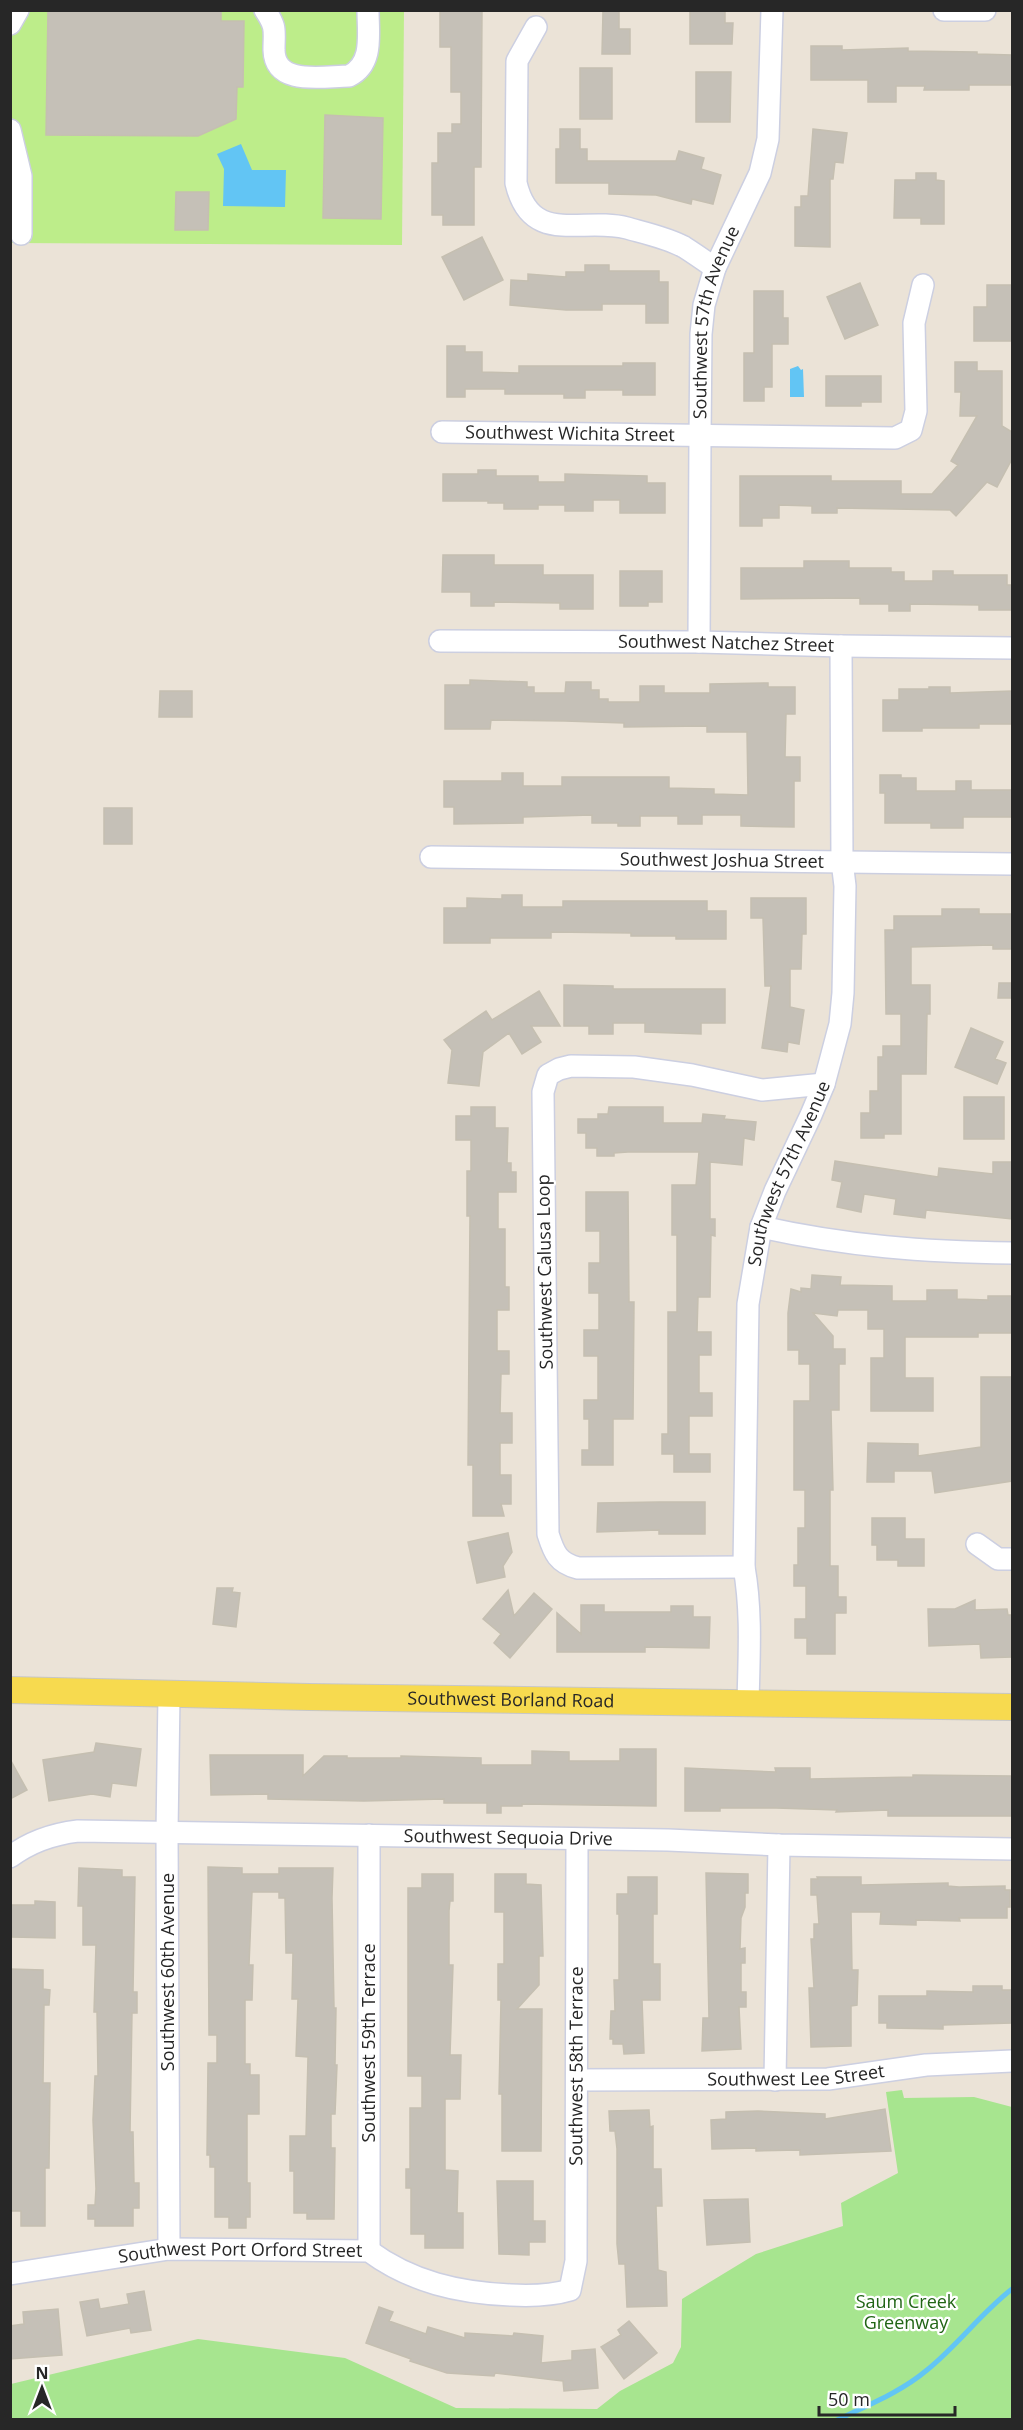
<svg xmlns="http://www.w3.org/2000/svg" width="1023" height="2430" font-family="'Open Sans',sans-serif">
<style>
.green{fill:#a7e58f}
.pitch{fill:#bded8a}
.water{fill:#62c5f4}
.lines{fill:none;stroke-linecap:round;stroke-linejoin:round}
.stream{stroke:#62c5f4;stroke-width:5}
.building{fill:#c5c0b7;stroke:#c5bfb1;stroke-width:1.5}
.minor-casing{stroke:#cccfe1;stroke-width:24}
.major-casing{stroke:#c7c7c7;stroke-width:28}
.minor{stroke:#fff;stroke-width:21}
.major{stroke:#f7da4f;stroke-width:26}
.labels{text-anchor:middle;stroke-width:4.5;stroke-linejoin:round;paint-order:stroke}
.street-label{font-size:18px;fill:#272727;stroke:#fff}
.park-label{font-size:18px;fill:#216515;stroke:#fff}
</style>
<rect width="100%" height="100%" fill="#ebe3d7"/>
<path class="green" d="M902,2090l2,8 70,-1 38,10v312h-1001v-35l187,-45 147,19 111,50 141,1 23,-18 53,-28 8,-16 1,-48 74,-45 87,-28 -2,-23 57,-30 -12,-81z"/>
<path class="pitch" d="M11,11h393l-2,234 -391,-2z"/>
<path class="water" d="M241,144l11,26h34l-1,37 -62,-1 1,-37 -7,-15z
M798,366l3,4 2,-1 1,28h-14v-28z"/>
<g class="lines">
<path class="stream" d="M837,2420c31,-15 64,-28 90,-50 31,-25 54,-57 85,-81"/>
</g>
<path class="building" d="M48,10h173v11h23l-1,66h-6l-1,32 -38,17 -152,-1z
M440,10h42l-1,157h-7v58h-31v-10h-11v-52h6v-30h14v-9h9v-32h-10v-45h-11z
M690,10h35v13h8l-1,21h-42z
M603,11h16v18h11v25h-28z
M811,46h31v4l66,-2v3l69,1v2l35,1v30h-43v5h-45l1,-4h-29v16h-28v-22h-57z
M580,68h32v51h-32z
M696,72h35l-1,50h-34z
M325,115l58,3 -2,101 -58,-1z
M560,129h20v20h7v12h89l3,-10 25,7 -3,11 20,6 -8,29 -21,-5 -1,5 -35,-9 -47,-1v-11h-53v-34h4z
M813,129l34,4 -4,30 -8,-1 -2,17h-3v68l-35,-1v-39h6v-11h7z
M916,173h20v7l8,1v43h-23v-6h-27l1,-38h21z
M176,192h33l-1,38h-33z
M482,237l21,43 -39,20 -22,-43z
M585,265h24v6h50v11h9v41h-22v-19h-44v6h-36l-56,-5 1,-25 17,1v-7l38,3v-5h19z
M860,283l18,42 -33,14 -18,-42z
M987,285h25v56h-38v-34h13z
M754,291h29v27h5v26h-16v43h-8v14h-20v-48h10z
M447,346h18v6h17v20l37,1v-7h104v-3h32v32h-32v-5h-38v8h-21v-4h-59v-5h-40v8h-18z
M955,362h22v9h25v55l10,6v27l-15,28 -10,-5 -31,34 -6,-6 -113,-2v5h-25v-7l-33,-1v13h-17v8h-22v-50h91v5h70v13h31l26,-29 -7,-4 26,-45h-17l1,-24h-6z
M826,376h55v26h-20v4h-35z
M478,470h18v6h42v6h27v-8l82,2v7h18v30h-45v-13h-27v11h-28v-6h-27v4h-34v-6h-16v-2h-45v-27h35z
M443,555h51v10h49v10h50v34h-33v-6l-66,-1v4h-23v-14h-29z
M804,561h45v7h42v4h13v9h29v-10h20v4h54v10h5v25h-33v-5l-69,-1v7h-21v-7h-29v-6l-119,1v-31h63z
M620,571h42v31h-14v4h-28z
M470,680l57,2v5h7v6h31l1,-11h25v8h8v9h9v3h32v-16h24v7h46v-9l58,-1v4h27v27h-9l-1,43h15v24h-6v46l-53,-1v-11h-39v9h-24v-8h-38v10h-22v-3h-26v-8l-69,2v6l-69,1v-17h-10v-26h58v-8h21v13h39v-9h107v11l45,1v5l34,1 -1,-63h-40v-6l-83,1v-4l-59,-2 -74,-1 -1,9h-45v-44h25z
M929,687h21v6l62,-2v33h-33v4h-57v3h-39v-31h16v-11h30z
M160,691h32v26h-33z
M880,775h21v3h15v13h40v-10h15v9h41v27h-49v11h-32v-5h-46v-30h-5z
M104,808h28v36h-28z
M502,895h20v12h41v-6h144v10h19v28h-50v-3h-45v-3l-80,-1v6h-61v5h-46v-35h23v-10l35,1z
M751,898h55v36h-4l-1,35h-11v38l14,3 -5,34 -11,-2 -1,10 -25,-4 9,-62h-6l-2,-68h-12z
M942,909h37v5h33v35h-19v-4l-82,2v38h19v29h-3l-1,60h-25v60h-17v4h-23v-25h9v-22h8v-34h5v-11h18v-32h-15l-1,-84h9v-14h48z
M999,983h13v15h-14z
M564,985l49,1v3h112v34h-24v11l-56,-2v-9h-32v11h-24v-8h-25z
M539,991l21,35h-29l10,16 -19,12 -13,-21 -26,19 -4,34 -31,-3 4,-33 -8,-10 42,-29 6,9z
M971,1028l32,14 -8,17 11,4 -9,21 -42,-17z
M964,1097h40v42h-40z
M471,1107h24v21h13l-1,35h4v9h5v20h-18v37h7v58h4v23h-12v41h12v23h-8l-1,39h12v30h-12v32h11v29h-10l3,12h-31v-51h-5l2,-249h-3v-45h4v-31h-15v-24h15z
M609,1107h54v16h39l1,-9 22,2 -1,3 32,3 -2,18 -10,-2 -2,27 -32,-3v57h5v17l-4,-1 -1,62h-12l-1,35h14v23h-12v38h13v23h-23v38h21v18h-36v-18h-12v-20h6v-122h9v-77h-5v-50h24l3,-33h-71l-14,1v3h-17v-8h-11v-15h-8v-14h20v-5h10z
M835,1161l103,16 1,-9 54,6v-12h19v57l-86,-9 -1,8 -31,-4 2,-15 -32,-5 -3,18 -24,-5 5,-25 -10,-2z
M586,1192h42l1,110h5l-1,117h-20v46h-31v-15h7v-31h-5v-19h14v-44h-14v-26h15v-37h-10v-30h11v-32h-14z
M812,1275l29,2 -1,8 52,1v15h35v-11h30v9l31,1v-4h24v37h-34v4h-73v41h28v33h-62v-53h13v-29h-16v-19h-30l-1,6 -24,-3 20,23v13h12v15h-6v46h-8l2,80h-3v76h8v31h8v16h-11v41h-28v-16h-12v-19h11v-33h-12v-21h4v-37h7v-38h-11v-89h16v-37h-11v-14h-11v-37l3,-24 10,3v-4l10,1z
M981,1377h31v104l-77,12 -3,-22h-38v11h-27l1,-39 50,1v12l63,-9z
M659,1502h46v32h-46v-4l-62,2 1,-29z
M872,1518h33v21h19v27h-26v-6h-21v-15h-5z
M508,1533l4,19 -9,14 2,11 -28,6 -9,-41z
M217,1588h16l-1,4 8,1 -4,34 -23,-3z
M508,1590l6,26 20,-23 18,16 -42,49 -16,-15 7,-9 -18,-15z
M975,1600v10l32,-1 1,6h4v42l-31,1 -1,-14 -51,2 -1,-37h27z
M581,1605h23v7h67v-6h22v11h17l-1,31 -64,-1v5h-88v-39l24,21z
M96,1743l45,6 -5,37 -24,-3 -2,14 -18,-3 -43,7 -6,-41 51,-8z
M620,1749h36v57l-134,-2v2h-21v7h-14v-10h-43v-4l-80,2 -96,-2v-5l-57,1 -1,-40h93v21l21,-20h23v2h54v-2l80,2v7h51v-14l37,1v9h51z
M10,1759l17,31 -17,9z
M685,1768l91,4 -1,-4h35v11l103,-2v-2l99,1v40h-124v-6l-52,2 1,-2 -61,-2h-56v3h-35z
M208,1867l34,1v6h37v-6h54l-1,30 2,110h2l-1,57h2l-2,49h-4v34h4l-1,71h-27v-6h-13v-42h-4v-35h16l2,-79 -12,-1 2,-57h-6l1,-46h-7l-1,-55h-6v-6h-27l-3,73h4l-1,35h-7v64h5v11h9v39h-12v69h3v34h-4v11h-17v-11h-14v-50h-5v-12h-3l1,-92h9v-28h-8z
M79,1868l43,2v7h13l-2,115h4v21h-5l-2,119h3l1,51h5v25h-6v18h-38v-7h-7v-14h7l1,-16 -3,-69 2,-44h3l-1,-64h-3l2,-67h-13v-39h-5z
M706,1873l42,1v19h-3v14l-4,11 -1,31 5,-1v15h-4v29h5v15h-7l2,42 -39,2 1,-33h6z
M422,1874h31v27h-3l-1,10v54h4l-3,90h11l-1,44h-15v71l13,1 -1,42h6v35h-38v-14h-14v-46h-5v-19h4v-61h12v-32h-14v-188h14z
M495,1874h31v10l15,1 2,71h-4v29l-22,24h25l-1,142h-39v-57h-3l2,-94h-3v-36h6v-52h-9z
M628,1877h29v37h-4v50h7v36h-18l2,53 -20,1 -1,-10h-10v-5h-3l1,-28h4l-1,-31h5v-66h-2v-20h11z
M817,1877h44v8l87,-2v3l11,1 46,-1v4h5v17h-3v11h-48l1,3 -44,-1v5l-36,-1 1,-12h-30l1,58h6l-1,35 -6,1v40l-40,1 -2,-59h5l-3,-49h3v-15h5l-2,-29h-6v-16h7z
M35,1901l20,1v36l-43,-1 -2,-32h25z
M10,1969l33,1v19l7,1 -1,15h-5l-1,78h7l-1,85h-4v58h-24v-15h-11z
M973,1986h29v4h10v33l-69,2v4l-56,-1v-5h-8v-27h48v-5l46,1z
M885,2109l6,42 -91,4v-5l-44,1v-3l-44,1 -1,-29 15,-1v-7l32,-1 67,3v5z
M649,2110l1,17 3,-1v43h8l1,37h-6l2,64 8,2 1,34 -40,1 -2,-43h-6l-2,-20v-95l-2,-18h-5l-1,-20z
M497,2181h36v40h12v21h-16v13l-30,-1z
M748,2199l2,43 -43,3 -3,-45z
M144,2291l7,39 -20,3 -1,-5 -43,8 -7,-34 18,-3 2,10 29,-5 -2,-10z
M379,2307l14,5 -4,9 37,13 2,-7 37,11v-5l48,3 1,-3 29,3 -2,27 31,-3v-9l23,-2 3,39 -34,3 -1,-10 -68,-8 -1,3 -47,-3 -37,-12 1,-2 -45,-16z
M58,2309l4,46 -52,4v-33l14,-2 -1,-12z
M629,2321l28,32 -33,26 -23,-32 20,-12 -3,-5z"/>
<g class="lines">
<defs>
<g id="minor">
<path d="M265,10c12,18 9,20 9,40 1,37 50,26 75,26 25,-12 19,-42 19,-66"/>
<path d="M944,10h41"/>
<path d="M10,24l8,-14"/>
<path d="M536,27l-19,34 -1,122c15,64 66,33 111,45 18,5 41,10 57,19 11,7 21,14 31,21"/>
<path d="M10,130l11,46v58"/>
<path id="s1" d="M442,432l453,6 16,-8 5,-19 -2,-88 9,-38"/>
<path id="s2" d="M440,641l259,1 142,4 171,2"/>
<path id="s3" d="M699,642l1,-205 1,-103 3,-29 11,-37 45,-95 8,-34 4,-129"/>
<path id="s4" d="M431,857l581,7"/>
<path d="M761,1227c85,19 164,25 251,26"/>
<path d="M977,1544l21,15h14"/>
<path d="M744,1567l-166,1c-20,-5 -24,-15 -30,-34l-5,-442 5,-17 11,-6 12,-3 63,1 58,8 70,15 62,-6"/>
<path id="s5" d="M748,1703c1,-46 4,-91 -4,-136l4,-263 13,-77 14,-36 36,-76 13,-31 16,-60 3,-31 2,-107 -3,-25 -1,-215"/>
<path id="s6" d="M10,1857c21,-16 43,-23 68,-26l590,9 111,5 233,4"/>
<path id="s7" d="M577,2080l251,-1 98,-14 86,-4"/>
<path d="M775,2080l4,-235"/>
<path d="M169,2249l-2,-416 2,-138"/>
<path d="M369,2251v-416"/>
<path id="s8" d="M10,2274l159,-25 200,2c42,31 90,42 142,44 20,1 39,1 59,-5l6,-29 1,-421"/>
</g>
<g id="major">
<path id="s9" d="M10,1690l299,7 703,10"/>
</g>
</defs>
<use href="#minor" class="minor-casing"/>
<use href="#major" class="major-casing"/>
<use href="#minor" class="minor"/>
<use href="#major" class="major"/>
</g>
<g class="labels">
<g class="street-label">
<text dy="6" stroke="none"><textPath href="#s3" startOffset="322">Southwest 57th Avenue</textPath></text>
<text dy="6" stroke="none"><textPath href="#s1" startOffset="128">Southwest Wichita Street</textPath></text>
<text dy="6" stroke="none"><textPath href="#s2" startOffset="286">Southwest Natchez Street</textPath></text>
<text dy="6" stroke="none"><textPath href="#s4" startOffset="291">Southwest Joshua Street</textPath></text>
<text dy="6" stroke="none"><textPath href="#s5" startOffset="537">Southwest 57th Avenue</textPath></text>
<text transform="translate(545 1272) rotate(-91)" y="6">Southwest Calusa Loop</text>
<text dy="6" stroke="none"><textPath href="#s9" startOffset="501">Southwest Borland Road</textPath></text>
<text dy="6" stroke="none"><textPath href="#s6" startOffset="504">Southwest Sequoia Drive</textPath></text>
<text transform="translate(168 1972) rotate(-90)" y="6">Southwest 60th Avenue</text>
<text transform="translate(369 2043) rotate(-90)" y="6">Southwest 59th Terrace</text>
<text dy="6" stroke="none"><textPath href="#s8" startOffset="796">Southwest 58th Terrace</textPath></text>
<text dy="6" stroke="none"><textPath href="#s7" startOffset="219">Southwest Lee Street</textPath></text>
<text dy="6" stroke="none"><textPath href="#s8" startOffset="232">Southwest Port Orford Street</textPath></text>
</g>
<g class="park-label">
<text x="906" y="2308">Saum Creek<tspan x="906" dy="21">Greenway</tspan></text>
</g>
</g>
<rect width="1023" height="2430" fill="none" stroke="#272727" stroke-width="24"/>
<g transform="translate(42 2388)" stroke="#ffffff" stroke-width="4.5" paint-order="stroke">
<path d="M0-4.5L10 22L0 15L-10 22Z" fill="#272727"/>
<text y="-9" font-size="16" font-weight="bold" text-anchor="middle" fill="#272727">N</text>
</g>
<path d="M819 2406v9h136v-9" fill="none" stroke="#272727" stroke-width="3"/>
<text x="828" y="2406" font-size="18" fill="#272727" stroke="#ffffff" stroke-width="4.5" paint-order="stroke">50 m</text>
</svg>
